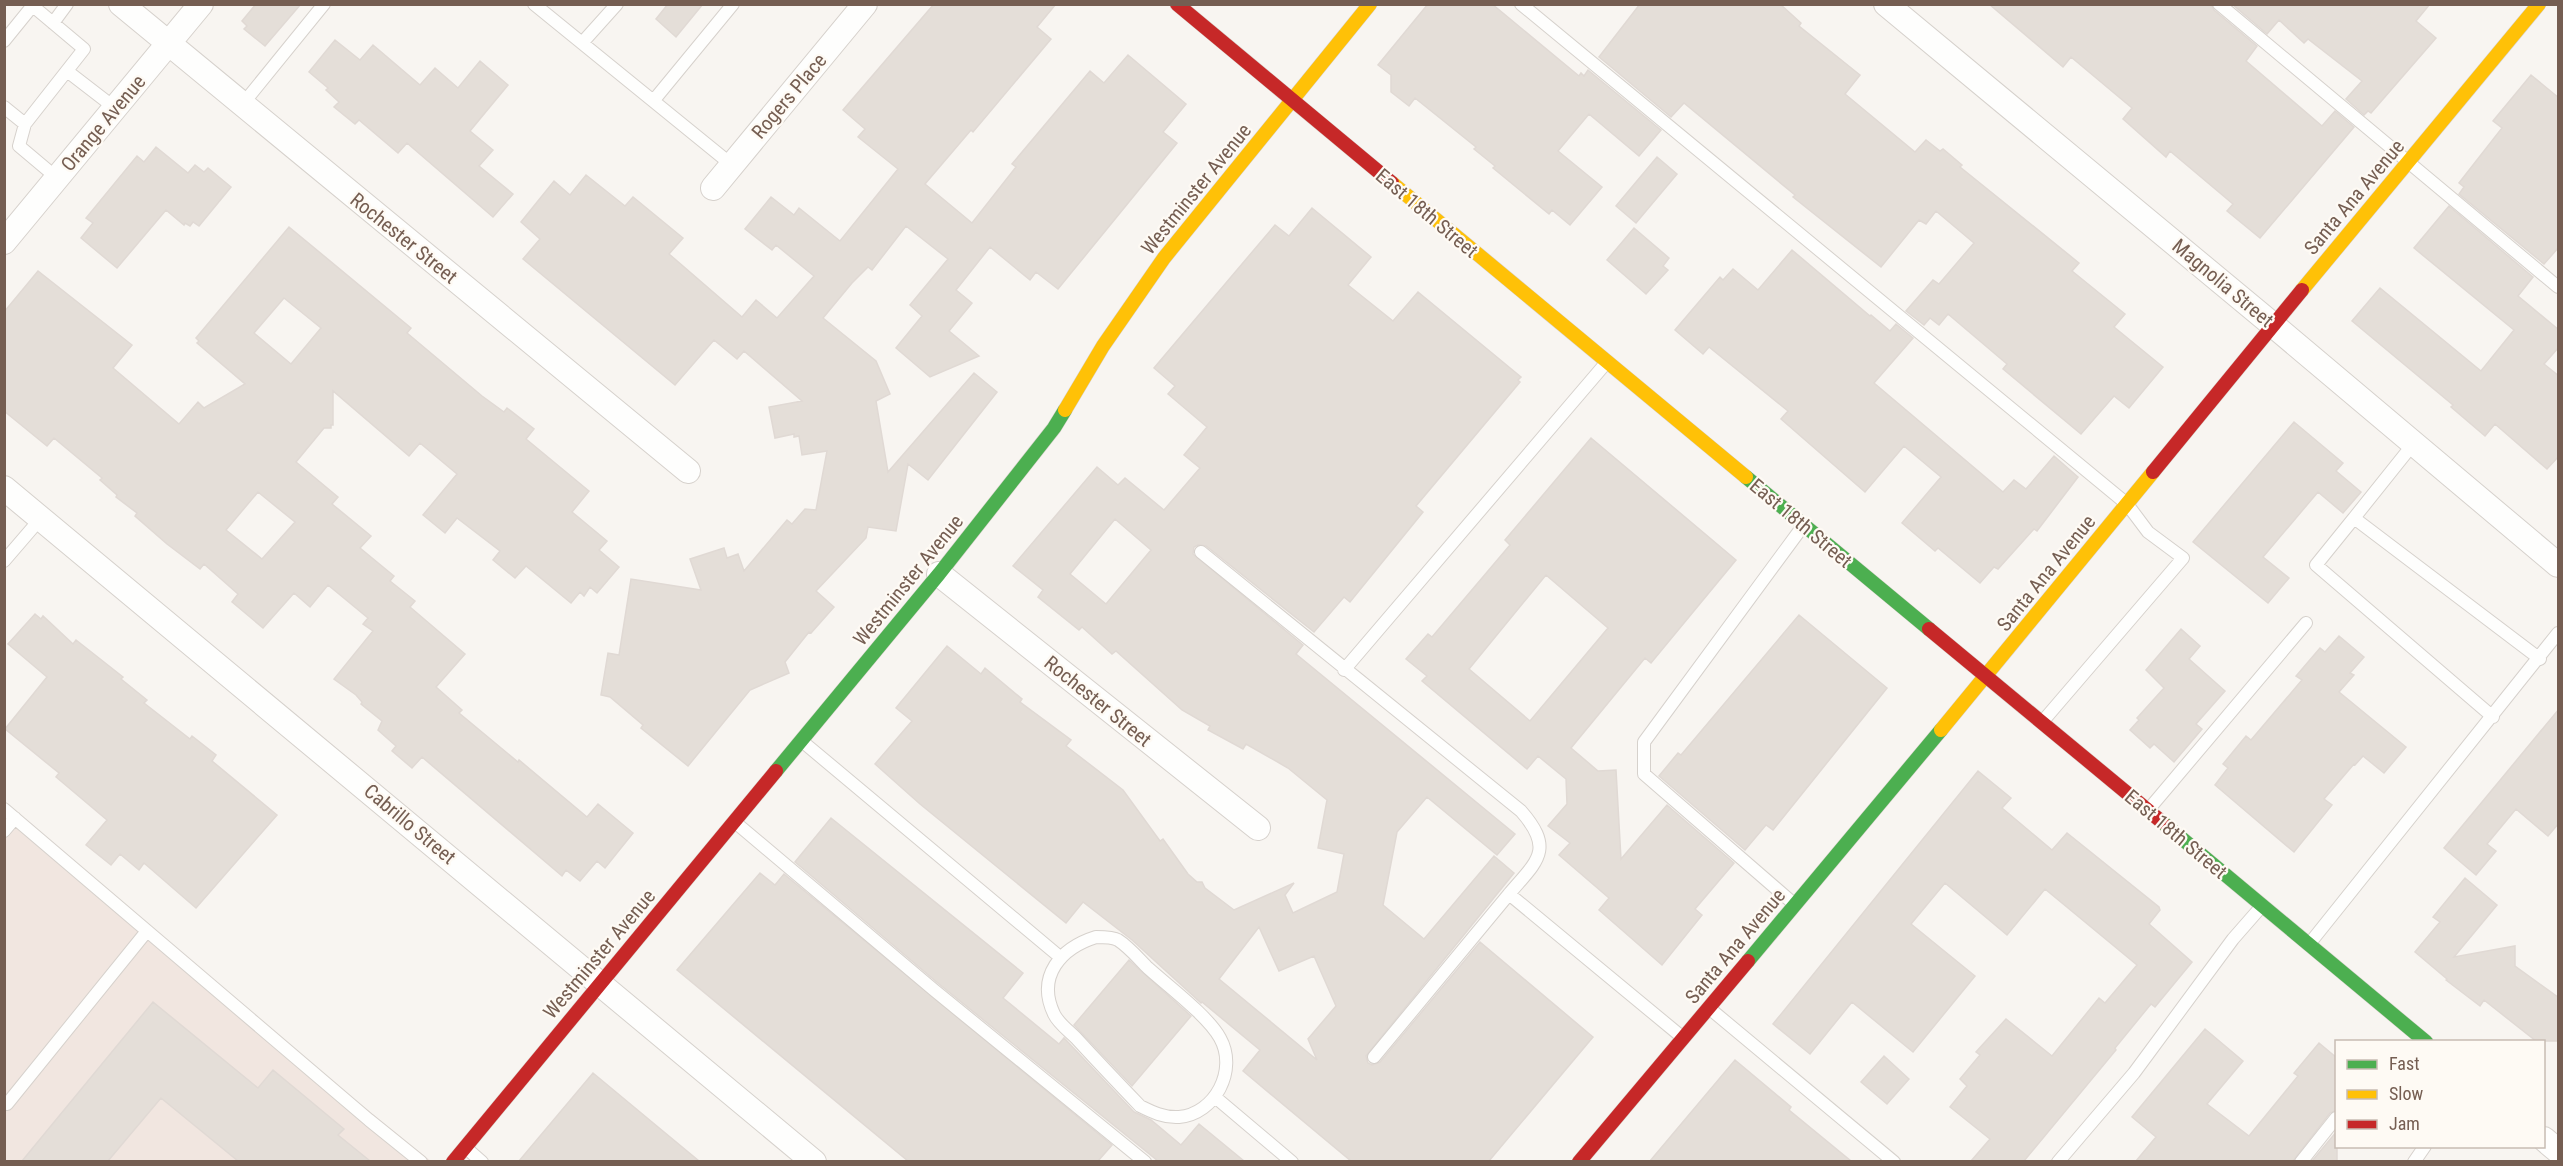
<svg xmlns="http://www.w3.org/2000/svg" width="2563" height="1166" font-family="'Roboto Condensed',sans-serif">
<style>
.commercial{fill:#f1e6e0}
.building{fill:#e4ded8;stroke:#e0d9d4;stroke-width:1.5;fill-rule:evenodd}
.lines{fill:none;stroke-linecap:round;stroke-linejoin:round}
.lane-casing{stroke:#d6d1cc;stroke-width:14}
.street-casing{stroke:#d6d1cc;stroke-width:26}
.fast-casing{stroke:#d6d1cb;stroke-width:15}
.slow-casing{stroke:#d6d1cb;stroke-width:15}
.jam-casing{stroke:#d6d1cb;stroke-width:15}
.lane{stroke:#fefefd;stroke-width:12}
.street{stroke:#fefefd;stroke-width:24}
.fast{stroke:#4caf50;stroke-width:14}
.slow{stroke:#ffc107;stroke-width:14}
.jam{stroke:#c62828;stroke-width:14}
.labels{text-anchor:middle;stroke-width:4.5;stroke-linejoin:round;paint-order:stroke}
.street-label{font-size:20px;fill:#755e52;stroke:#fefaf4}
</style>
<rect width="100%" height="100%" fill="#f8f5f1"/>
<path class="commercial" d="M4,814l413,336 14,11h-426z"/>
<path class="building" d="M256,4h45l-36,42 -21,-17 3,-3 -5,-5z
M668,4h35l-27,33 -20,-18z
M934,4h122l-19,23 14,12 -78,93 -2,-2 -46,54 47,39 44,-56 -4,-3 78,-93 14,12 24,-28 58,49 -23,28 14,11 -119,146 -22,-17 -6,8 -40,-33 -34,43 16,13 -23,28 30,25 -49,21 -34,-29 26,-32 -12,-11 38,-46 -42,-33 -34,44 -4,-3 -16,16 -29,35 53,43 14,33 -14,7 12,71 86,-99 23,19 -69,88 -20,-16 -12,67 -28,-4 -2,11 -50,53 18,16 -23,26 -2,-1 -24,30 4,11 -39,17 -62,76 -47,-38 2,-3 -33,-28 -9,-2 7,-42 11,2 12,-76 70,11 -11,-31 34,-11 3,10 11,-4 6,17 43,-51 5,4 13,-15 11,1 11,-59 -25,4 -3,-19 -5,1v-3l-19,4 -6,-31 33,-6 -58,-50 -7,8 -23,-19 -39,45 -152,-126 17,-20 -19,-17 33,-41 16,14 16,-20 39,31 8,-9 50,41 -14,16 73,63 14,-17 21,18 37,-42 -38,-31 -4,5 -27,-21 26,-32 23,18 5,-7 41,33 58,-72 -40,-32 7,-8 -22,-19z
M1428,4h64l87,72 2,-3 3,3 4,-6 73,60 -22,26 -50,-42 -31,37 44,36 -32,38 -18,-15 -3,4 -56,-46 2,-2 -21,-17 2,-2 -61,-49 -6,8 -18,-14v-17l-13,-10z
M1640,4h140l21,19 -2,3 61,49 -15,19 70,58 11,-12 14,11 3,-2 19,16 -2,2 119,96 -7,8 53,43 -11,13 49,40 -34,41 -15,-12 -33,38 -78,-65 4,-5 -59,-50 -9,11 -9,-7 -6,7 -18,-14 27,-31 6,4 35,-41 -38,-32 -10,13 -7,-4 -38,47 -88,-70 2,-2 -111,-92 -13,14 -72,-60z
M1989,4h222l3,6 43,36 -11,15 76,65 13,-15 19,16 -94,111 -33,-27 6,-7 -63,-53 -4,6 -43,-38 9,-11 -61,-51 -8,10z
M2232,4h198l-14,17 20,17 -65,75 -3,-2 -4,4 -18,-16 16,-18 -54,-42 -4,4 -25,-23 -12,14z
M335,40l25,20 13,-15 47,40 15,-17 23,20 22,-27 28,24 -38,46 23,19 -14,16 34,28 -20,23 -86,-74 -9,10 -39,-33 -4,4 -21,-17 5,-5 -13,-12 2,-2 -19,-16z
M2531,75l28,23v149l-15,17 -85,-70 5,-7 -5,-4 43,-55 -9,-7z
M156,147l32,26 7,-8 9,7 4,-4 23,19 -32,39 -6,-4 -3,4 -5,-3 -1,2 -18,-15 -49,58 -36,-30 12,-15 -7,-5 51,-62 7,6z
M1657,157l20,17 -41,49 -20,-17z
M2449,206l84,71 -15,19 41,34v17l-15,17 15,12v80l-12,13 -52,-45 -10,12 -34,-29 2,-2 -101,-84 28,-33 101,83 33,-41 -100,-82z
M1312,208l59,49 -23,28 45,36 25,-29 103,85 -3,3 2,2 -104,124 7,6 -43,53 -30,37 -6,-5 -30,35 -108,-86 -8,-1 -4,2 -1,7 110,91 -7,9 219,180 -18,21 -70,-58 -30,35 -14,73 41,34 70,-83 20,17 -148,183 2,7 4,2 8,-3 100,-120 113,95 -104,124h-138l-108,-90 17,-21 -58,-48 -1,1 -69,-63 -49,-38 -17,21 -146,-119 -45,-40 37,-43 -16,-13 51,-62 34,28 4,-6 37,31 -2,3 51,38 -5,6 57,44 37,51 3,-2 25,35 9,8h5l3,6 29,22 60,-27 -9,12 8,18 44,-21 7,-38 -26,-6 9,-48 -39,-32 -42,-24 -3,5 -35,-19 2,-4 -28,-16 -66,-59 -4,3 -30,-27 -3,3 -41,-33 5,-7 -30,-24 84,-99 21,18 7,-7 39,32 36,-42 -16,-13 23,-28 -39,-33 7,-8 -21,-18 121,-143 14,11zM1115,519l36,31 -45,54 -36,-30zM1259,927l20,44 35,-15 22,50 -28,33 9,21 -98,-81z
M289,227l122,101 -4,5 75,63 22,16 3,-4 27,21 -8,10 63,52 -17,21 35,29 -8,9 20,17 -22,26 -7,-6 -6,9 -4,-4 -9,11 -45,-37 -11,12 -22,-18 7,-9 -43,-33 -12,15 -22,-18 34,-41 -37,-31 -11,13 -76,-65v34h-2v3h-7l-28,34 42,35 -6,7 39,32 -11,12 34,28 -4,5 25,20 -5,6 55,47 -29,33 26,23 -3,3 59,49 1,-2 68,57 11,-13 35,29 -28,35 -8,-7 -17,20 -14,-11 -4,6 -140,-119 -10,11 -20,-17 4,-5 -18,-16 4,-9 -21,-17 1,-2 -6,-7 -22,-16 39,-48 -10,-7 5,-6 -40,-33 -18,22 -16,-14 -31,35 -31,-26 6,-8 -34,-30 -4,5 -33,-25 -32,-28 2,-3 -21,-16 1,-2 -17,-15 2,-2 -48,-40 -7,8 -43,-35v-99l34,-41 94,74 -19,23 66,56 19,-22 6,6 41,-24 -48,-41 2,-2 -3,-3zM284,298l37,30 -30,36 -37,-31zM258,492l37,30 -33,37 -36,-29z
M1634,228l35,30 -6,8 5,4 -22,24 -39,-34z
M1792,250l78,66 1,-1 19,16 6,-7 17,14 -39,45 129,109 11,-12 12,9 28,-33 24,21 -41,54 -3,-2 -36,40 -4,-2 -14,16 -42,-35 -3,3 -33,-28 39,-46 -37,-31 -39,46 -84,-73 7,-8 -79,-64 -6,7 -28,-24 45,-53 3,3 10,-11 25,21z
M2294,422l49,41 -7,8 25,21 -18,21 -25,-21 -55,65 26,21 -21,25 -75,-61z
M1591,438l145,122 -85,103 -6,-5 -74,90 27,23 18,-1 5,89 46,-54 67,58 -39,46 7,6 -40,50 -63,-55 10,-12 -50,-43 11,-12 -22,-17 19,-22 -1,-25 -28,-23 -11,13 -105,-88 5,-5 -21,-17 22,-25 4,3 78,-92 -5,-5zM1546,575l62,53 -78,93 -61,-52z
M35,614l6,5 2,-3 30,28 3,-4 47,37 -2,2 26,21 -3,3 46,36 2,-3 24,19 -4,6 65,54 -81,93 -52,-45 -5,7 -19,-16 -9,11 -25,-20 21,-25 -51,-43 3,-4 -54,-44 42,-52 -39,-33z
M1799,615l88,73 -114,142 -7,-5 -21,25 -86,-74 19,-23 3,2z
M2181,629l19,17 -11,13 36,32 -29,33 6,5 -28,33 -20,-18 -4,4 -20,-18 9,-10 -2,-2 27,-30 -18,-18z
M2339,636l25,21 -14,16 4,2 -15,17 67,55 -22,26 -21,-17 -8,9 -1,-1 -30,35 8,6 -38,47 -79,-67 13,-17 -5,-4 23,-28 5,4 51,-60 -6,-4 24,-28 5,4z
M2559,709v114l-11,13 -32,-27 -29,35 9,7 -20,24 -32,-27z
M1978,771l33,27 -9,10 50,42 15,-17 92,74 1,3 -11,14 43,38 -37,45 -4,-3 -36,44 1,2 -92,111h-53l19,-22 -40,-32 17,-21 -7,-7 20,-24 -4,-3 30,-33 46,37 47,-58 6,5 32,-38 -92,-76 -38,46 -62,-52 -34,41 64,52 -62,76 -61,-50 -42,52 -37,-30z
M831,818l192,155 -20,25 56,46 5,-6 70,74 17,8 30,25 18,-21 45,37h-86l-219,-177 -144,-122z
M760,873l15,12 9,-11 328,271 -14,16h-190l-231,-191z
M2465,878l32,27 -43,52 61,-11v20l44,32v43h-23l-52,-41 -4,6 -34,-26 1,-1 -32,-27 25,-30 -7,-5z
M1129,960l62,56 -59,70 -58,-61z
M153,1002l105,86 15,-18 71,59 -6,6 32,26h-132l-77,-63 -53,63h-86z
M2205,1029l38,32 -36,43 42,32 49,-60 -4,-3 25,-30 18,15v52l-7,3 -37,48h-157l20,-24 -24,-20z
M1884,1056l25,23 -22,25 -26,-22z
M1735,1060l56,47 -2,3 62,51h-201z
M593,1073l59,49 47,39h-180z
M2337,1131v30h-25z"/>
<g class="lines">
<defs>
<path id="lane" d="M534,4l198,161
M1521,4l606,500 21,28 35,26 -140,163
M2219,4l339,283
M34,7l50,42 -59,75 -6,22 38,32
M53,23l14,-19
M4,41l30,-37
M582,43l35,-39
M67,71l48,37
M654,100l79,-96
M242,105l82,-101
M4,107l21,17
M2414,443l-60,75 186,141
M2354,518l-38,47 177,152
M1201,552l320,259c34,39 16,50 -12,83
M4,561l37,-43
M1344,670l262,-307
M803,742l257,215
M4,809l365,311 52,42
M2149,809l157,-186
M736,823l198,167 211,172
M4,831l11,-13
M1794,904l-150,-130v-32l159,-216
M1096,937c7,0 17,0 22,3 11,7 21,19 30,28 20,18 60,48 72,70 18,32 -5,76 -41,79 -15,1 -27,-5 -39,-11 -22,-23 -43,-45 -64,-68 -7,-7 -18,-15 -22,-24 -18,-38 7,-66 42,-77z
M2310,943l248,-310
M1709,1008l185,154
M1374,1057l135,-163 173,143
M1215,1097l77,65
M7,1104l140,-173
M466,1148l16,14
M2058,1162l76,-89 99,-134 28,-32
M2301,1162l35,-44
M2414,1162l11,-16"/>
<path id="street" d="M121,4l567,467
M1886,4l387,321 285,240
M713,188l152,-184
M4,242l197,-238
M4,488l810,674
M939,574l319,254
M2544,1139l14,12"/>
<path id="fast" d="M1746,477l183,152
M776,771l163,-197 115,-146 11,-18
M2162,822l264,220
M1748,961l193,-231"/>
<path id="slow" d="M1392,183l354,294
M2302,290l237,-286
M1065,410l38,-64 61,-88 206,-254
M1941,730l212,-258"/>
<path id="jam" d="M1177,4l215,179
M2153,472l149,-182
M1929,629l233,193
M453,1162l323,-391
M1579,1162l169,-201"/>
</defs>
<use href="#lane" class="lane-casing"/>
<use href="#street" class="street-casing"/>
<use href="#fast" class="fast-casing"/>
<use href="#slow" class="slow-casing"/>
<use href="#jam" class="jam-casing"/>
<use href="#lane" class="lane"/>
<use href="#street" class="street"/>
<use href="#fast" class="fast"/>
<use href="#slow" class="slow"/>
<use href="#jam" class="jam"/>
</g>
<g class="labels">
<g class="street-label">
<text transform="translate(789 96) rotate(-50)" y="7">Rogers Place</text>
<text transform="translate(103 123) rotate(-50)" y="7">Orange Avenue</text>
<text transform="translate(1196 189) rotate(-51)" y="7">Westminster Avenue</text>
<text transform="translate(2354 197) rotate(-50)" y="7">Santa Ana Avenue</text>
<text transform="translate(1427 213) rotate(40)" y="7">East 18th Street</text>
<text transform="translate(404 238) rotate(39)" y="7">Rochester Street</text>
<text transform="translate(2223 283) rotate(40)" y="7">Magnolia Street</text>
<text transform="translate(1801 523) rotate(40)" y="7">East 18th Street</text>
<text transform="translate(2046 573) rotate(-51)" y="7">Santa Ana Avenue</text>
<text transform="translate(908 580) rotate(-51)" y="7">Westminster Avenue</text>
<text transform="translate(1098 701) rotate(39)" y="7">Rochester Street</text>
<text transform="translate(410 824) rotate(40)" y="7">Cabrillo Street</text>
<text transform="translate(2176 834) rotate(40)" y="7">East 18th Street</text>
<text transform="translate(1735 946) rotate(-50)" y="7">Santa Ana Avenue</text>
<text transform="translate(599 954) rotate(-50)" y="7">Westminster Avenue</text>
</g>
</g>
<rect width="2563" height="1166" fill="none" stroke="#755e52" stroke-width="12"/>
<rect x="2335" y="1040" width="210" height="108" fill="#fefaf4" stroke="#c7bcb3" stroke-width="1.5"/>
<rect x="2347" y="1060" width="30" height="9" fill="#4caf50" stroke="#c7bcb3" stroke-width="1.5"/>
<text x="2389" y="1070" font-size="18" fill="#755e52">Fast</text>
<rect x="2347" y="1090" width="30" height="9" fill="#ffc107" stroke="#c7bcb3" stroke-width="1.5"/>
<text x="2389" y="1100" font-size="18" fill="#755e52">Slow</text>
<rect x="2347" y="1120" width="30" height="9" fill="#c62828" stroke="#c7bcb3" stroke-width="1.5"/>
<text x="2389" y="1130" font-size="18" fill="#755e52">Jam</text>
</svg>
